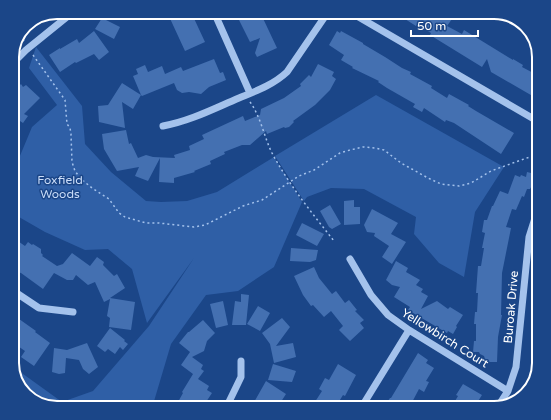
<svg xmlns="http://www.w3.org/2000/svg" width="551" height="420" font-family="'Varela Round',sans-serif">
<style>
.green{fill:#2f5fa6}
.building{fill:#4470b1}
.lines{fill:none;stroke-linecap:round;stroke-linejoin:round}
.path{stroke:#a4c2ec;stroke-width:1.5;stroke-dasharray:2 3;stroke-linecap:butt}
.minor{stroke:#a4c2ec;stroke-width:7}
.labels{text-anchor:middle;stroke-width:3;stroke-linejoin:round;paint-order:stroke}
.park-label{font-size:12px;fill:#caddf9;stroke:#1b4688}
.street-label{font-size:12px;fill:#fff;stroke:#1b4688}
.rim{fill:none;stroke:#fff;stroke-width:2}
</style>
<rect width="100%" height="100%" fill="#1b4688"/>
<path class="green" d="M36,47l46,59 3,38 26,28 35,29 15,1 26,-1 30,-9 57,-35 28,45 -28,65 -36,24 -32,4 -35,49 -19,64h-95l-27,-9 -18,-33 50,36 31,-11 56,-65 45,-68 -47,65 -15,-54 -24,-20 -23,1 -40,-18 -33,-19v-38l20,-48 25,-22 -28,-37z
M376,95l128,72 -29,45 -11,65 -25,-14 -25,-29 2,-17 -52,-28 -33,-1 -24,9 -3,4 -29,-45z"/>
<path class="building" d="M167,12h24l14,30 -20,9z
M241,12h19l17,36 -20,9 -2,-4 5,-15 -10,4 -11,-22 4,-2z
M391,12h49l12,7 -5,7 15,8 2,-4 49,30v-1l10,6 -1,2 17,9v17l-3,5 -45,-26 -4,-13 -5,8 -52,-32 1,-2 -14,-8 -1,1 -11,-7 -1,1z
M102,18l18,9 -6,12 -19,-10z
M94,31l15,21 -10,8 -5,-6 -18,9 -1,-1 -15,10 -11,-17 11,-7v1l17,-10 2,4z
M337,31l3,2 1,-2 22,12v1l22,13 17,11 9,4 -1,2 22,12 -1,2 16,10 2,-4 20,11 -1,1 8,5 38,22 -13,21 -47,-31 -8,-3 -1,2 -21,-14 -2,4 -9,-5 2,-3 -28,-16 -9,-6 1,-1 -27,-13 1,-1 -12,-7 3,-5 -15,-10z
M214,59l6,14 3,-1 3,8 -17,7 -8,7 -12,-2 -7,1 -5,-3 -3,-7 -32,13 -1,-1 -8,14 -11,-7 3,26 -26,-6 -1,-16 10,-1 14,-22 19,12 -8,-19 5,-2 -2,-5 9,-4 3,7 14,-6 3,8 16,-7 2,4z
M318,64l16,8 -2,4 4,3 -6,11 -15,15 -22,16 1,1 -5,5 -4,1 -1,-1 -17,7 -1,-3 -16,14h-8l-18,7 1,2 -15,7 1,3 -17,7 1,1 -21,6v5l-15,-1 1,-24 -12,23 -13,-5 4,-9 -22,4 -13,-22 -2,-15 24,-4 3,14 2,-1 7,15 8,-3 7,2 22,1 -1,-3 16,-5 -1,-4 15,-7 -2,-4 41,-19 2,5 15,-6 1,-6 23,-11 17,-12 -1,-2 9,-9 2,2z
M21,84l2,3 3,-2 14,13 -16,16 4,2 -5,7 -3,-2 -8,12v-40z
M527,172l4,1 3,2 1,5 -5,9h-3l-3,8 -2,-1 -6,14 -4,-1 -6,18 5,1 -9,45 -1,42h1l-4,22 -1,25h-11l-2,-6 -4,-2 -1,-2h-6l1,-11h2v-17h-2l1,-12h2l1,-19h-2l2,-27h3l3,-18h-2l3,-15 -3,-1 2,-12h3l5,-14h1l7,-15 8,3 7,-19 5,2 1,-2 5,2z
M354,200v7h6v17l-16,1v-24z
M330,205l11,19 -9,5 -3,-2 -9,-16z
M372,209l26,14 -7,11 15,8 -14,22 -10,-7 7,-11 -15,-10 1,-3 -8,-1 -3,-7z
M302,223l22,11 -7,12 -21,-11z
M12,237l13,9 3,-4 4,3 1,-1 8,5v4l2,2 -1,1 15,10 6,-2 9,-11 18,13 7,-9 7,5 -1,3 11,11 3,-2 8,14 -15,10 25,4 -4,28 -22,-3 1,-9 -3,-2 3,-17 -6,3 -9,-20 -7,3 -12,-10 -3,5h-6l-13,-7 -11,16 -22,-16 -4,-1 -5,-3z
M291,248l27,2 -2,10 -6,2 -20,-1z
M396,261l12,7 -2,4 14,8 -4,5 7,4 -2,3 7,4 -7,13 16,-8 11,8 2,-2 13,8 -7,11 1,1 -4,7 -5,-3 -1,2 -39,-23 2,-3 -16,-10 6,-10 -8,-2 -6,-5z
M314,267l5,11 13,16 4,-3 9,12 4,-3 8,10 -2,1 9,9 -4,3 4,5 -14,13 -11,-11 4,-4 -12,-15 -7,6 -11,-12 -2,1 -8,-11 -9,-19z
M241,294l8,1 -3,30h-14l3,-24 6,1z
M223,301l5,24 -12,3 -6,-24z
M258,306l12,7 -10,18 -13,-7z
M12,314l24,17 -1,1 15,11 -16,23 -13,-9 4,-6 -13,-9v-7l4,-5 -4,-3z
M282,318l8,9 -14,19 17,-3 3,14 -22,6 -4,-19 -8,-11z
M203,320l12,13 -8,8 -3,10 -12,6 11,8 -2,4 3,2 -6,8 11,7 -2,4 5,3 -10,15h-14l-10,-6 5,-9 -1,-1 11,-18 -12,-9 9,-13 -11,-9 9,-11h1z
M110,328l15,12 -1,1 4,3 -5,6 -3,-3 -5,7 -7,-5 -3,3 -8,-6z
M87,343l11,24 -9,7 -6,-5 -4,-9 -13,-2 -1,15 -6,1 -7,-2 2,-24 13,2z
M418,353l10,7 -2,3 8,5 -8,13 3,1 -5,10 -5,-3 -10,19h-26l7,-10h1z
M273,364l23,7 -4,11 -24,-2z
M338,364l18,11 -11,21 -2,-1 -8,13h-24l11,-17 -3,-2 6,-11 4,2z
M266,381l20,13 -9,14h-17l-7,-4z
M463,384l19,11 -7,11 -2,-1 -1,3h-21l7,-12 -2,-1z"/>
<g class="lines">
<path class="path" d="M21,36l3,5
M33,55l32,45 2,24 3,4 1,6 1,28 3,9 6,8 11,9 17,11 10,14 6,4 21,6h13l35,4 11,-2 38,-19 19,-6 37,-24 15,-6 26,-17 10,-3 13,-3 12,1 9,2 17,13 27,15 13,6 18,2 12,-3 20,-12 30,-11 12,-4 6,1
M250,102c11,15 14,35 22,51 17,32 40,60 62,88
M533,155l6,-5"/>
<path class="minor" d="M214,12l36,81
M350,12l189,110
M12,64l14,-14 47,-38
M163,126c27,-5 50,-17 76,-28 17,-7 34,-13 48,-26l41,-60
M350,259l21,36 17,20 21,15 99,61
M12,290l27,18 34,4
M499,405l9,-14 8,-24 13,-130 6,-19 4,-9
M226,408l15,-31v-16
M361,408l48,-78"/>
</g>
<g class="labels">
<g class="park-label">
<text x="60" y="184">Foxfield<tspan x="60" dy="14">Woods</tspan></text>
</g>
<g class="street-label">
<text transform="translate(511 307) rotate(-85)" y="4">Buroak Drive</text>
<text transform="translate(445 338) rotate(32)" y="4">Yellowbirch Court</text>
</g>
</g>
<path d="M0 0H551V420H0ZM57 19H494A38 38 0 0 1 532 57V363A38 38 0 0 1 494 401H57A38 38 0 0 1 19 363V57A38 38 0 0 1 57 19Z" fill="#1b4688" fill-rule="evenodd"/>
<path class="rim" d="M57 19H494A38 38 0 0 1 532 57V363A38 38 0 0 1 494 401H57A38 38 0 0 1 19 363V57A38 38 0 0 1 57 19Z"/>
<path d="M411 30v6h67v-6" fill="none" stroke="#ffffff" stroke-width="2"/>
<text x="417" y="30" font-size="12" fill="#ffffff" stroke="#1b4688" stroke-width="3" paint-order="stroke">50 m</text>
</svg>
